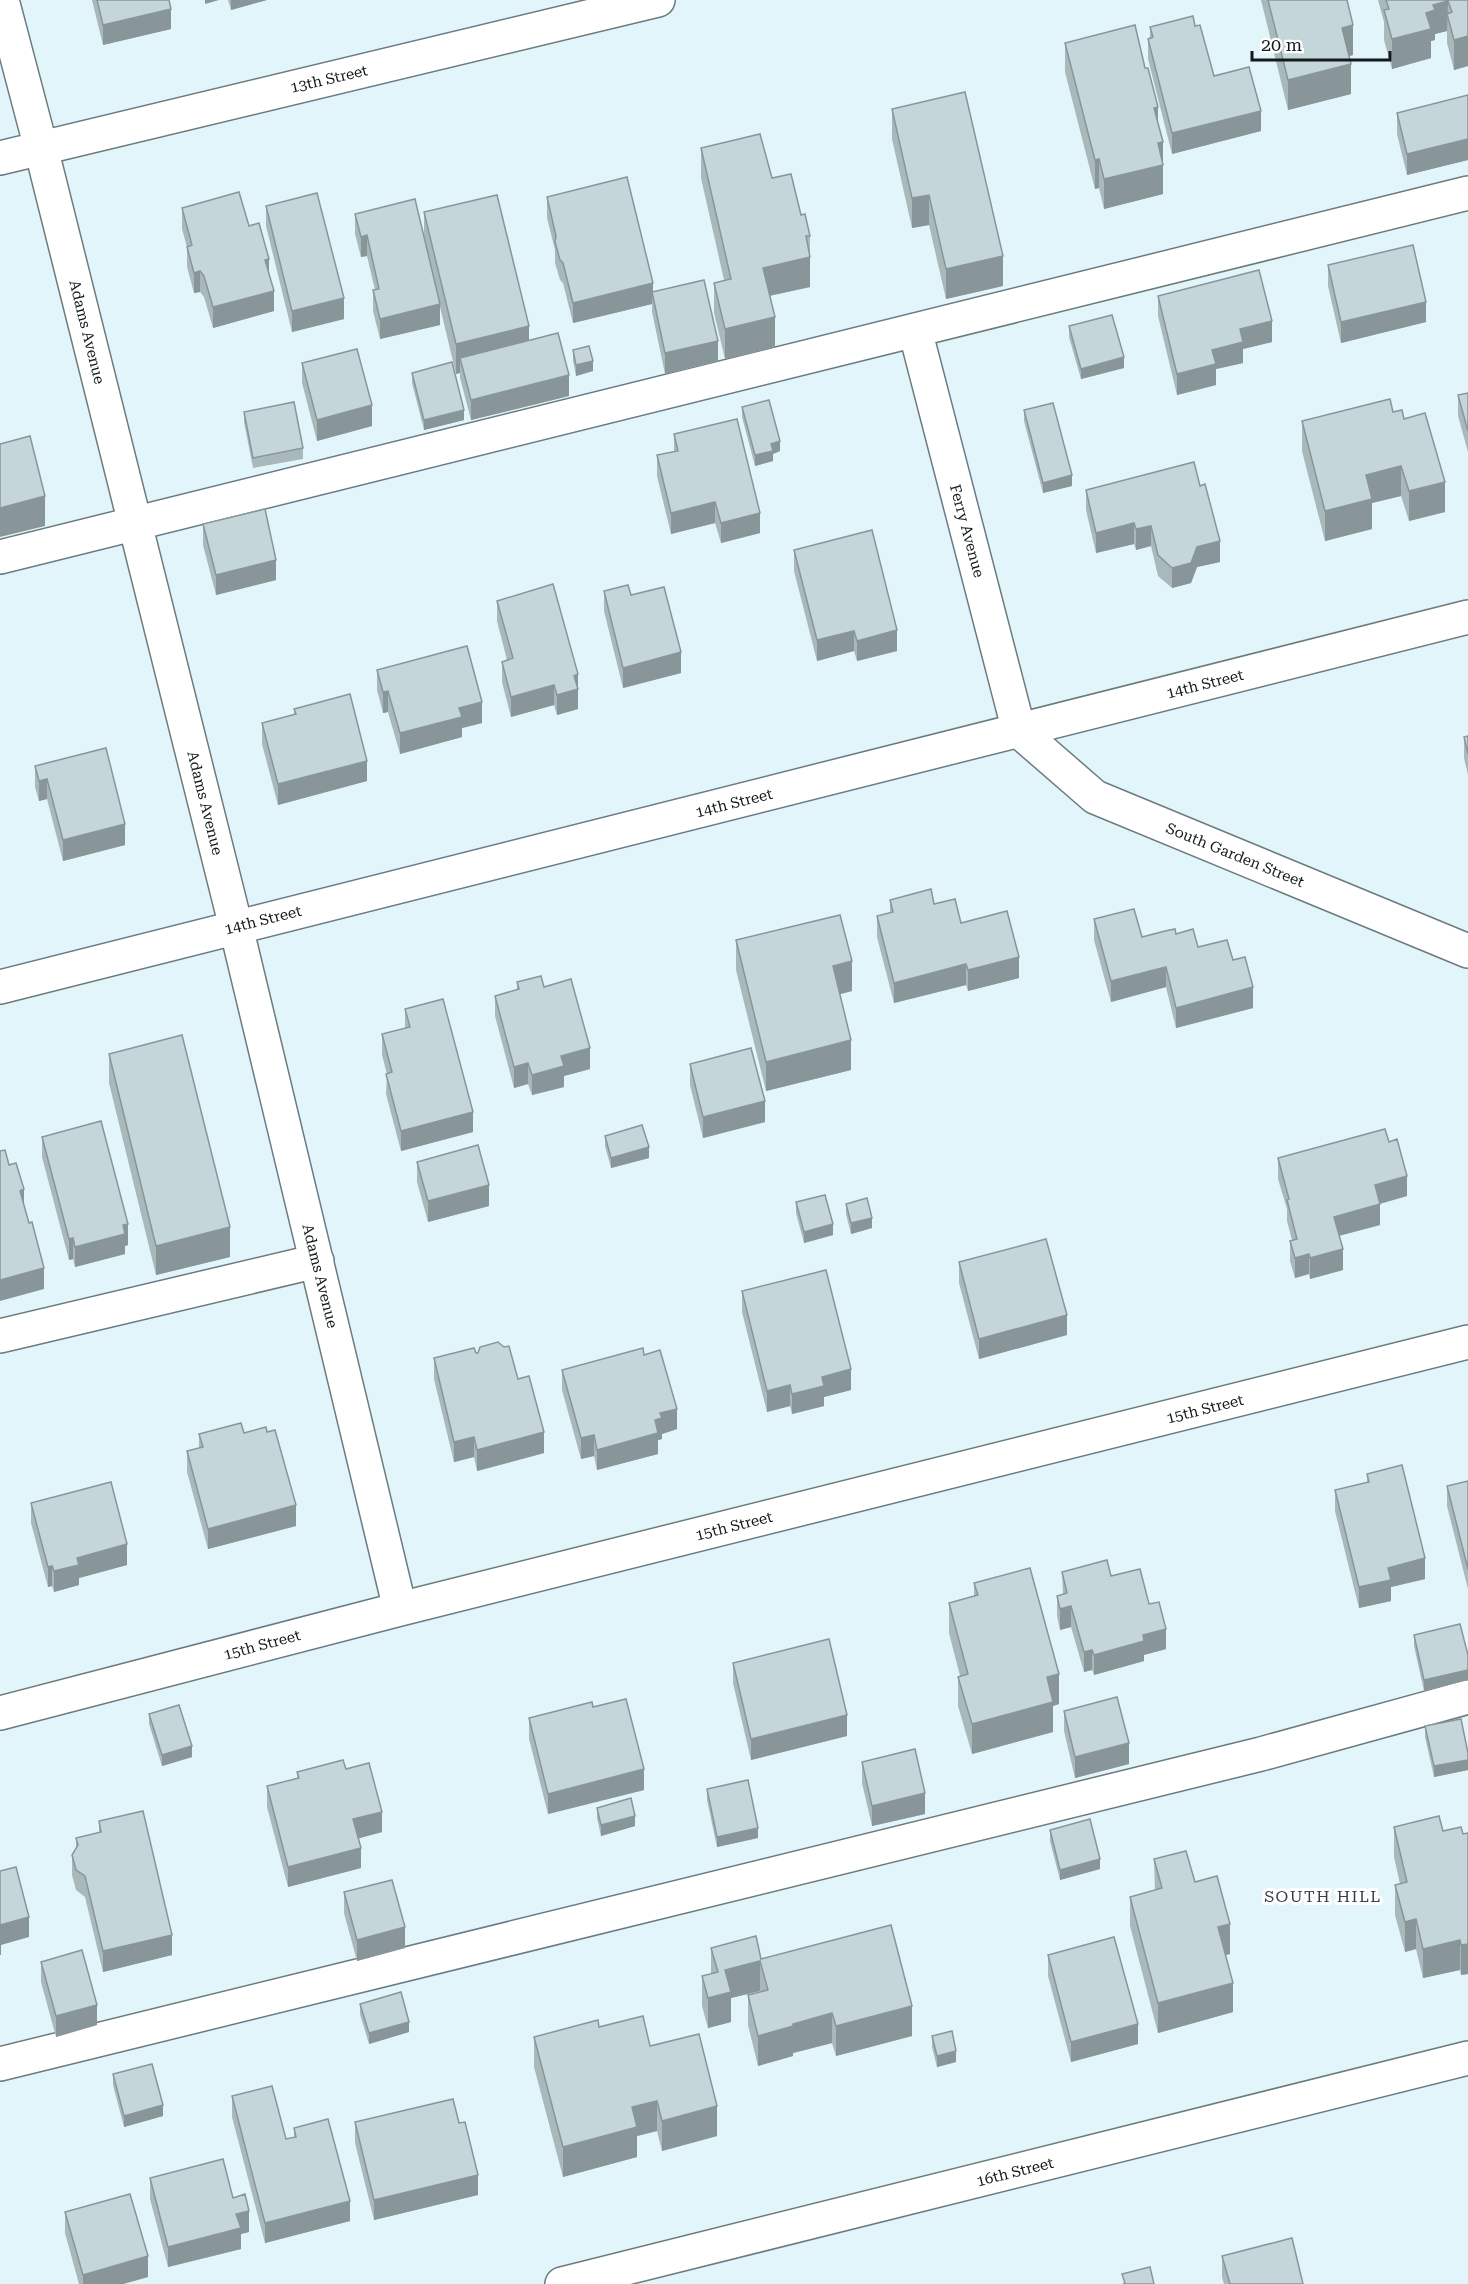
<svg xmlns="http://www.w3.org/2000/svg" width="1468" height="2284" font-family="'Roboto Serif',serif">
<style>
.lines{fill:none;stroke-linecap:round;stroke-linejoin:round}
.minor-casing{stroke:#6b7b80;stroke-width:36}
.minor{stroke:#fff;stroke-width:33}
.wall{fill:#a9b8bb}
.shaded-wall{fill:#899699}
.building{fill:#c4d6da;stroke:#899699;stroke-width:1.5}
.labels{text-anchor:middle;stroke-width:6;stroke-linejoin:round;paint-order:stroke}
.street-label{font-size:15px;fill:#131a1b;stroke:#fff}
.neighbourhood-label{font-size:16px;letter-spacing:1.5px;fill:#334246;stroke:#fff}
</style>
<rect width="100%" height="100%" fill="#e2f5fa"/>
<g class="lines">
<defs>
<path id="minor" d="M2,0l39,148 195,779 164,682
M0,158l658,-158
M915,330l104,401 76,66 373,154
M0,557l1468,-364
M0,987l1468,-370
M0,1336l317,-75
M0,1713l400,-104 1068,-267
M0,2064l1261,-310 207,-57
M562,2284l906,-226"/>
</defs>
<use href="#minor" class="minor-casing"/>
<use href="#minor" class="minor"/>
</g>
<path class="wall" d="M92,0h77l2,29 -68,16z
M228,0h39l-36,10z
M1261,0h86l6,55 -4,1 2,38 -63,16z
M1378,0h90v66l-14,4 -7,-27v-12l-12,3v6l-4,1v17l-39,11 -8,-29v-18z
M1195,26l19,50 47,55 -89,23 -24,-95v-20l2,-1v-11z
M1065,43l93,80 5,19v52l-59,15 -5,-21 -4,1 -30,-117z
M1468,95v65l-61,15 -10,-41v-21z
M892,109l111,177 -57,13 -17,-74 -17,3 -20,-89z
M701,148l71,30 29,37 9,21v51l-40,9 5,51 -50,12 -11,-46v-30l10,-3 -23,-102z
M547,197l106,94 65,70 -53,13 -13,-62v-8l-79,19 -10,-40 -3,-3 -5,-17v-13l-8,-32z
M266,206l78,113 -52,13 -26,-106z
M182,208l67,18 20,47 5,38 -61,17 -9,-31 -4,-5 -6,1 -7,-26v-20l-5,-18z
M424,212l105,128 40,56 -98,24 -11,-42v-5l-4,1 -16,-67v18l-60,14 -7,-28v-21h2l-8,-34 -6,1 -6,-23v-20l69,24z
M1328,265l98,57 -85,21 -13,-57z
M1158,296l114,46 -29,7v14l-27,6v16l-39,10 -19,-79z
M1069,326l55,42 -43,11 -12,-42z
M573,350l20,21 -17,5 -3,-15z
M302,363l70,63 -55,15 -15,-58z
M412,373l52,47 -40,10 -12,-47z
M1468,393v59l-10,-36v-21z
M742,407l38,44 -7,3v7l-18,5 -13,-49z
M1024,410l48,76 -29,7 -19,-72z
M244,412l59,36v11l-50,9 -9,-46z
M1393,412l11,7 41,93 -36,9 -8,-25 -29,7v26l-47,12 -23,-90v-30z
M674,434l86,99 -39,10 -6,-20 -44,11 -14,-58v-21l17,-4z
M1086,490l134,72 -23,5 -6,16 -19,5 -14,-12 -7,-30 -15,4 -2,-6 -38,9 -10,-43z
M203,524l73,56 -60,15 -13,-50z
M794,550l103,101 -40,10 -3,-10 -37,10 -23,-90z
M604,591l27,4 50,78 -58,15 -19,-77z
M497,601l81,73v35l-21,6 -3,-10 -43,12 -9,-35v-20l5,-2 -10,-39z
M377,670l105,53 -20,5v9l-62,17 -12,-42 -5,1 -6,-23z
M294,709l73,72 -89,24 -16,-61v-21l32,-8z
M1468,736v39l-4,-17v-21z
M35,766l90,79 -62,16 -16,-62 -8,2 -4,-14z
M890,900l44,4 27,19 58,55 -51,13 -2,-6 -72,18 -17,-66v-21l13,-3z
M1094,919l48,18 34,-3 22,13 35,13 20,48 -77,20 -10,-41 -55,15 -17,-62z
M736,940l116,51 -12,3 11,76 -85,21 -30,-121z
M517,982l27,5 46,82 -26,7v11l-32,8 -4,-11 -14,4 -19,-72v-20l22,-6z
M405,1009l68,123 -72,19 -15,-57 1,-20 -5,-19v-21l23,-6z
M109,1054l121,203 -74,18 -47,-192z
M690,1064l75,58 -62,16 -13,-53z
M605,1136l44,22 -38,10 -6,-22z
M42,1137l86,108 -3,1v8l-50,13 -2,-8 -4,1 -27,-103z
M1389,1142l18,54 -27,8v21l-41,11 4,34 -33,9 -1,-5 -14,4 -5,-17v-20l2,-1 -5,-19v-12l-9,-30v-21z
M417,1162l72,44 -61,16 -11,-40z
M796,1202l37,33 -29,8 -8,-30z
M846,1204l26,24 -21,6 -5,-20z
M959,1262l108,73 -88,24 -20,-76z
M742,1291l109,99 -27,7v9l-32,8 -2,-8 -23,6 -25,-100z
M476,1353l42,26 26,74 -67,18 -3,-14 -20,5 -20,-83v-21z
M644,1355l33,74 -15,5v5l-4,1v14l-61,16 -3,-14 -13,3 -19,-69v-20z
M244,1433l52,93 -88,23 -21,-77v-21l12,-3v-14z
M1367,1474l58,105 -34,8v14l-32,7 -24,-97v-21l32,-8z
M1468,1481v108l-21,-83v-20z
M31,1503l96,62 -48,13v7l-25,7 -2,-6 -4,1 -17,-64z
M1062,1572l49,4 38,28 17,45 -22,6v6l-50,14 -2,-5 -8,2 -13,-45 -11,3 -3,-14v-20l6,-2z
M974,1583l85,121 -6,2v26l-81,22 -14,-48v-29l2,-1 -11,-43v-30l25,-7z
M1414,1635l54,20v25l-44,11 -10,-45z
M733,1663l114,73 -96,24 -18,-77z
M593,1707l51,83 -96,24 -19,-75v-21z
M1064,1711l65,53 -54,14 -11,-47z
M149,1714l43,43 -30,9 -13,-42z
M1425,1726l43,27v17l-34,7 -9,-40z
M862,1762l63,52 -53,12 -10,-43z
M346,1769l36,63 -23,6 2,30 -73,19 -21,-80v-21l30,-8v-6z
M707,1789l51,49 -41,9 -10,-47z
M597,1808l38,18 -34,10 -4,-18z
M99,1821l73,134 -69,17 -18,-75 -9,-7 -4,-15v-20l4,-7v-10l23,-5z
M1394,1827l49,4 20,3 5,-1v141l-7,1 -1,-5 -37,8 -7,-29 -11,3 -10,-37v-30l5,-1 -6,-27z
M1050,1830l50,39 -40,11 -10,-39z
M1154,1859l41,23 35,72 -5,1 8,57 -75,21 -28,-107v-29l25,-7z
M344,1892l61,56 -48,13 -13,-48z
M711,1948l50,11 151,77 -76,20 -4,-13 -39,10v3l-35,10 -10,-41v-30l13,-3 -1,-1 -29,7v24l-23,6 -6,-22v-30l9,-2z
M1048,1955l90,89 -67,18 -23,-86z
M41,1962l56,63 -41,12 -15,-55z
M360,2004l49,28 -40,12 -9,-30z
M599,2027l51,19 67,90 -55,15 -5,-20 -20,5v21l-74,20 -29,-110v-30z
M932,2036l24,26 -19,5 -5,-20z
M113,2074l50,42 -39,11 -11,-42z
M232,2096l54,43 8,-2v-9l56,93 -85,22 -33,-126z
M355,2122l123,73 -104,25 -19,-77z
M150,2178l83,20 16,34 -8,2v15l-73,18 -18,-68z
M65,2212l83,65 -25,7h-44l-14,-51z
M1222,2256l81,28h-79l-2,-7z"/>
<path class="shaded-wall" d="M205,0h14l-14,4z
M231,0h36l-36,10z
M1448,1l-1,30 -12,3v6l-4,1v17l-39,11v-30l34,-26 7,-8z
M171,9v20l-68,16v-20z
M1353,25v30l-11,3v-30z
M1468,36v30l-14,4v-30z
M1351,64v30l-63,16v-30z
M1158,107v29l-4,-28z
M1261,111v20l-89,23v-21z
M1468,139v21l-61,15v-21z
M1163,142v52l-59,15v-30l54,-36z
M1099,159v29l-4,1v-29z
M929,195v30l-17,3v-30z
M367,235v21l-6,1v-20z
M1003,256v30l-57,13v-30z
M810,257v30l-47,10v-29z
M269,259v20l-4,-19z
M200,271v21l-6,1v-20z
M653,283v16l-1,-7v12l-79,19v-20z
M274,291v20l-61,17v-21z
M344,298v21l-52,13v-21z
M1426,302v20l-85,21v-21z
M440,304v21l-60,14v-20z
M775,317v30l-50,12v-30z
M1272,321v21l-29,7v14l-27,6v16l-39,10v-21l63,-45z
M529,326v30l-69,2v15l-4,1v-30z
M718,341v20l-53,13v-21z
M1124,357v11l-43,11v-10z
M593,361v10l-17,5v-11z
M569,375v21l-98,24v-20z
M372,405v21l-55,15v-21z
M464,410v10l-40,10v-10z
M780,441v10l-7,3v7l-18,5v-11l16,-11z
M1401,466v30l-29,7v26l-47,12v-30l41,-36z
M1072,475v11l-29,7v-10z
M1445,482v30l-36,9v-30z
M45,496v30l-45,11v-29z
M715,502v21l-44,11v-21z
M760,513v20l-39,10v-20z
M1134,523v21l-38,9v-20z
M1151,526v20l-15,4v-21z
M1220,541v21l-23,5 -6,16 -19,5v-20l25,-21z
M276,560v20l-60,15v-20z
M897,630v21l-40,10v-20z
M854,631v20l-37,10v-21z
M681,652v21l-58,15v-20z
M578,674v35l-21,6v-20l17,-19z
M554,685v20l-43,12v-20z
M388,691v21l-5,1v-21z
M482,702v21l-20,5v9l-62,17v-21l59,-25z
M367,761v20l-89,24v-21z
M47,779v20l-8,2v-20z
M125,824v21l-62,16v-21z
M1019,957v21l-51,13v-21z
M852,961v30l-19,5v-30z
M966,964v21l-72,18v-20z
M1166,967v20l-55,15v-21z
M1253,987v21l-77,20v-20z
M851,1040v30l-85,21v-29z
M590,1048v21l-26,7v11l-32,8v-20l29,-19z
M528,1063v21l-14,4v-21z
M765,1101v21l-62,16v-21z
M473,1112v20l-72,19v-20z
M649,1147v11l-38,10v-10z
M1407,1176v20l-32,9 5,-1v21l-46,12v-20l41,-32z
M489,1185v21l-61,16v-21z
M24,1189v21l-4,-19z
M872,1218v10l-21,6v-11z
M128,1224v21l-3,1v8l-50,13v-20l48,-22z
M833,1224v11l-29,8v-11z
M230,1227v30l-74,18v-29z
M73,1238v21l-4,1v-21z
M1343,1249v21l-33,9v-21z
M1309,1254v20l-14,4v-20z
M44,1268v21l-44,12v-21z
M1067,1315v20l-88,24v-20z
M851,1369v21l-27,7v9l-32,8v-20l30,-17z
M790,1385v21l-23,6v-21z
M677,1409v20l-15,5v5l-4,1v14l-61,16v-20l58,-30 5,-7z
M544,1432v21l-67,18v-21z
M594,1435v21l-13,3v-21z
M474,1437v20l-20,5v-20z
M296,1505v21l-88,23v-20z
M127,1544v21l-48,13v7l-25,7v-21l23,-13z
M1425,1558v21l-34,8v14l-32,7v-21l29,-19z
M52,1566v20l-4,1v-20z
M1071,1606v21l-11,3v-21z
M1166,1629v20l-22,6v6l-50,14v-20l49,-20z
M1092,1650v20l-8,2v-20z
M1468,1670v10l-44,11v-11z
M1059,1674v30l-6,2v26l-81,22v-30l75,-47z
M847,1715v21l-96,24v-21z
M1129,1743v21l-54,14v-21z
M192,1746v11l-30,9v-11z
M1468,1760v10l-34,7v-11z
M644,1769v21l-96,24v-20z
M925,1793v21l-53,12v-20z
M382,1812v20l-29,8v-21z
M635,1816v10l-34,10v-11z
M758,1828v10l-41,9v-10z
M361,1848v20l-73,19v-20z
M1100,1859v10l-40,11v-10z
M29,1917v20l-28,8v10h-1v-30z
M1416,1919v30l-11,3v-30z
M1230,1924v30l-12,3v-30z
M405,1927v21l-48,13v-21z
M172,1935v20l-69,17v-21z
M1460,1940v30l-37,8v-29z
M1468,1944v30l-7,1v-30z
M760,1961v30l-29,7v24l-23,6v-30l17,-28z
M1233,1983v29l-75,21v-30z
M97,2005v20l-41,12v-21z
M912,2006v30l-76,20v-30z
M832,2013v30l-39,10v3l-35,10v-30l35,-12z
M409,2022v10l-40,12v-11z
M1138,2024v20l-67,18v-20z
M956,2051v11l-19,5v-11z
M657,2101v30l-20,5v21l-74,20v-30l69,-40z
M163,2105v11l-39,11v-11z
M717,2106v30l-55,15v-30z
M478,2175v20l-104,25v-20z
M350,2201v20l-85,22v-20z
M249,2211v21l-8,2v15l-73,18v-20l68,-33z
M148,2256v21l-25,7h-40v-9z"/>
<path class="building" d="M97,0h72l2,9 -68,16z
M1268,0h79l6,25 -11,3 9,36 -63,16z
M1386,0h82v36l-14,4 -7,-26 5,-2 -4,-11 -15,4 2,5 -9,3 5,16 -39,10 -8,-29 5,-1z
M1193,16l2,10 5,-1 14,51 35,-9 12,44 -89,22 -24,-94 5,-2 -3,-10z
M1135,25l10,43h3l10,39 -4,1 9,34 -5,1 5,22 -59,14 -5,-20 -4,1 -30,-117z
M965,92l38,164 -57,13 -17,-74 -17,3 -20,-89z
M1468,95v44l-61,15 -10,-41z
M760,134l12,44 19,-4 10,41 4,-1 5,22h-4l4,21 -47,11 12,49 -50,12 -11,-46 17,-4 -30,-131z
M627,177l26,106 -80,20 -10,-40 -3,-3 -5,-18 1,-6 -9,-39z
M239,192l10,34 10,-3 10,36 -4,1 9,31 -61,16 -9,-31 -4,-5 -6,2 -7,-26 5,-2 -10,-37z
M317,193l27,105 -52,13 -26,-105z
M497,195l32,131 -73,18 -32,-132z
M415,199l25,105 -60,15 -7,-29 6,-1 -12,-54 -6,2 -6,-23z
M1413,245l13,57 -85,20 -13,-57z
M1259,270l13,51 -32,8 3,13 -31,8 4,14 -39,10 -19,-78z
M704,280l14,61 -53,12 -13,-61z
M1112,315l12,42 -43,12 -12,-43z
M558,333l11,42 -98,25 -11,-42z
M589,346l4,15 -17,4 -3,-15z
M357,349l15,56 -55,15 -15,-57z
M452,362l12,48 -40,10 -12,-47z
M1468,393v38l-10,-36z
M1390,399l3,13 9,-2 2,9 21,-6 20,69 -36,9 -8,-25 -35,9 6,24 -47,12 -23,-90z
M769,400l11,41 -9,3 2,7 -18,4 -13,-48z
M294,402l9,46 -50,10 -9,-46z
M1053,403l19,72 -29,8 -19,-73z
M737,419l23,94 -39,10 -6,-21 -44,11 -14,-58 21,-4 -4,-17z
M30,436l15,60 -45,12v-64z
M1194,462l6,24 5,-2 15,57 -23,6 -6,16 -19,5 -14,-13 -7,-29 -15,3 -2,-6 -38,10 -10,-43z
M265,509l11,51 -60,15 -13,-51z
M872,530l25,100 -40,11 -3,-10 -37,9 -23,-90z
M553,584l25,90 -4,2 4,13 -21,6 -3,-10 -43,12 -9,-35 11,-4 -16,-57z
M628,585l3,10 33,-8 17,65 -58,16 -19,-77z
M467,646l15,56 -23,6 3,9 -62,16 -12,-42 -5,1 -6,-22z
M350,694l17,67 -89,23 -16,-61 34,-9 -2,-5z
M1468,736v18l-4,-17z
M106,748l19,76 -62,16 -16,-61 -8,2 -4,-15z
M931,889l3,15 21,-5 6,24 46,-12 12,46 -51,13 -2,-6 -72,19 -17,-67 16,-4 -3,-12z
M1134,909l8,28 23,-6 10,-2 1,5 17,-5 5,18 29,-7 6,20 12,-3 8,30 -77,21 -10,-41 -55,14 -17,-62z
M840,915l12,46 -19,5 18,74 -85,22 -30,-122z
M541,976l3,11 27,-8 19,69 -29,8 3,10 -32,9 -4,-12 -14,4 -19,-71 24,-7 -2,-7z
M443,999l30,113 -72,19 -15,-57 6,-2 -10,-38 28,-7 -5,-18z
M182,1035l48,192 -74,19 -47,-192z
M751,1048l14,53 -62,16 -13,-53z
M101,1121l27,103 -5,1 2,9 -50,13 -2,-9 -4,1 -27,-102z
M642,1125l7,22 -38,11 -6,-22z
M1385,1129l4,13 8,-3 10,37 -32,9 5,19 -46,13 9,32 -33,9 -1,-4 -14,4 -5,-17 7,-2 -10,-39 2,-1 -11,-41z
M478,1145l11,40 -61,16 -11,-39z
M5,1150l4,15 7,-2 8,26 -4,2 9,32 3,-1 12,46 -44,12v-129z
M825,1195l8,29 -29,8 -8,-30z
M867,1198l5,20 -21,5 -5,-19z
M1046,1239l21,76 -88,24 -20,-77z
M826,1270l25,99 -29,8 2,9 -32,8 -2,-9 -23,6 -25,-100z
M498,1342l6,5 5,-1 9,33 11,-3 15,56 -67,18 -3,-13 -20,5 -20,-84 40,-10 2,5h2l2,-6z
M643,1348l1,7 16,-5 17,59 -17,4 2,5 -7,2 3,13 -61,17 -3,-15 -13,3 -19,-68z
M241,1423l3,10 22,-6 1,5 8,-2 21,75 -88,24 -21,-78 16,-4 -4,-13z
M1402,1465l23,93 -37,10 3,12 -32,7 -24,-97 34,-8 -2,-8z
M1468,1481v88l-21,-83z
M111,1482l16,62 -50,14 2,7 -25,6 -2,-5 -4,1 -17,-64z
M1107,1560l4,16 29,-7 9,35 10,-2 7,27 -23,6 1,6 -50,14 -2,-5 -8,2 -13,-46 -11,3 -3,-13 10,-3 -5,-21z
M1030,1568l29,106 -12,3 6,25 -81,22 -14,-47 10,-3 -19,-71 29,-8 -4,-12z
M1460,1624l8,31v15l-44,10 -10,-45z
M829,1639l18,76 -96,24 -18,-76z
M1117,1697l12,46 -54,14 -11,-46z
M626,1699l18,70 -96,25 -19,-76 63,-16 1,5z
M179,1705l13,41 -30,9 -13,-41z
M1461,1719l7,34v7l-34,6 -9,-40z
M915,1749l10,44 -53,13 -10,-44z
M343,1760l3,9 23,-6 13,49 -29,7 8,29 -73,19 -21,-81 32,-8 -2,-6z
M748,1780l10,48 -41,9 -10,-48z
M631,1798l4,18 -34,9 -4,-17z
M143,1811l29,124 -69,16 -18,-75 -9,-6 -4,-15 6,-10 -2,-7 25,-6 -2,-11z
M1439,1816l4,15 18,-4 2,7 5,-1v111l-7,1 -1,-5 -37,9 -7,-30 -11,3 -10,-37 12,-3 -13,-55z
M1090,1819l10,40 -40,11 -10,-40z
M1186,1851l9,31 22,-6 13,48 -12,3 15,56 -75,20 -28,-106 32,-9 -8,-29z
M16,1867l13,50 -29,8v-54z
M392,1880l13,47 -48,13 -13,-48z
M891,1925l21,81 -76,20 -4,-13 -39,11v2l-35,10 -10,-41 20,-5 -8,-29 -35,9 6,22 -23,6 -6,-22 16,-4 -7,-24 45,-12 5,23z
M1114,1937l24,87 -67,18 -23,-87z
M82,1950l15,55 -41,11 -15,-54z
M401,1992l8,30 -40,11 -9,-29z
M643,2016l7,30 49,-12 18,72 -55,15 -5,-20 -25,6 5,20 -74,20 -29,-110 64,-17 1,7z
M952,2031l4,20 -19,5 -5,-20z
M152,2064l11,41 -39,11 -11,-42z
M272,2086l14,53 10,-2 -2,-9 34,-9 22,82 -85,22 -33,-127z
M453,2099l6,24 6,-1 13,53 -104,25 -19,-78z
M223,2159l10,39 12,-4 4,17 -13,3 5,14 -73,19 -18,-69z
M130,2194l18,62 -65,19 -18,-63z
M1292,2238l11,46h-73l-8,-28z
M1150,2267l4,17h-31l2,-1 -3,-9z"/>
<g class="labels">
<g class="street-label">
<text transform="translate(329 79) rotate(-13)" y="5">13th Street</text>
<text transform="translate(87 332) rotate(76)" y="5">Adams Avenue</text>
<text transform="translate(967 531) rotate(75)" y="5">Ferry Avenue</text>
<text transform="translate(1205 684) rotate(-14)" y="5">14th Street</text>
<text transform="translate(205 803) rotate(76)" y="5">Adams Avenue</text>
<text transform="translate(734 803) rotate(-14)" y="5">14th Street</text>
<text transform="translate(1235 855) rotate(22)" y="5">South Garden Street</text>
<text transform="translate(263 920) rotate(-14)" y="5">14th Street</text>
<text transform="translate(320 1276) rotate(76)" y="5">Adams Avenue</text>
<text transform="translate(1205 1409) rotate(-14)" y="5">15th Street</text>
<text transform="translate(734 1526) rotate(-14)" y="5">15th Street</text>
<text transform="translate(262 1645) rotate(-15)" y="5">15th Street</text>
<text transform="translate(1015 2172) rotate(-14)" y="5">16th Street</text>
</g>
<g class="neighbourhood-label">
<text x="1323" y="1902">SOUTH HILL</text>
</g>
</g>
<path d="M1252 51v9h138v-9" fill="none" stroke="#131a1b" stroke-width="3"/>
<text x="1261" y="51" font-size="18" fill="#131a1b" stroke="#ffffff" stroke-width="4.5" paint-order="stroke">20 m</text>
</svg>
